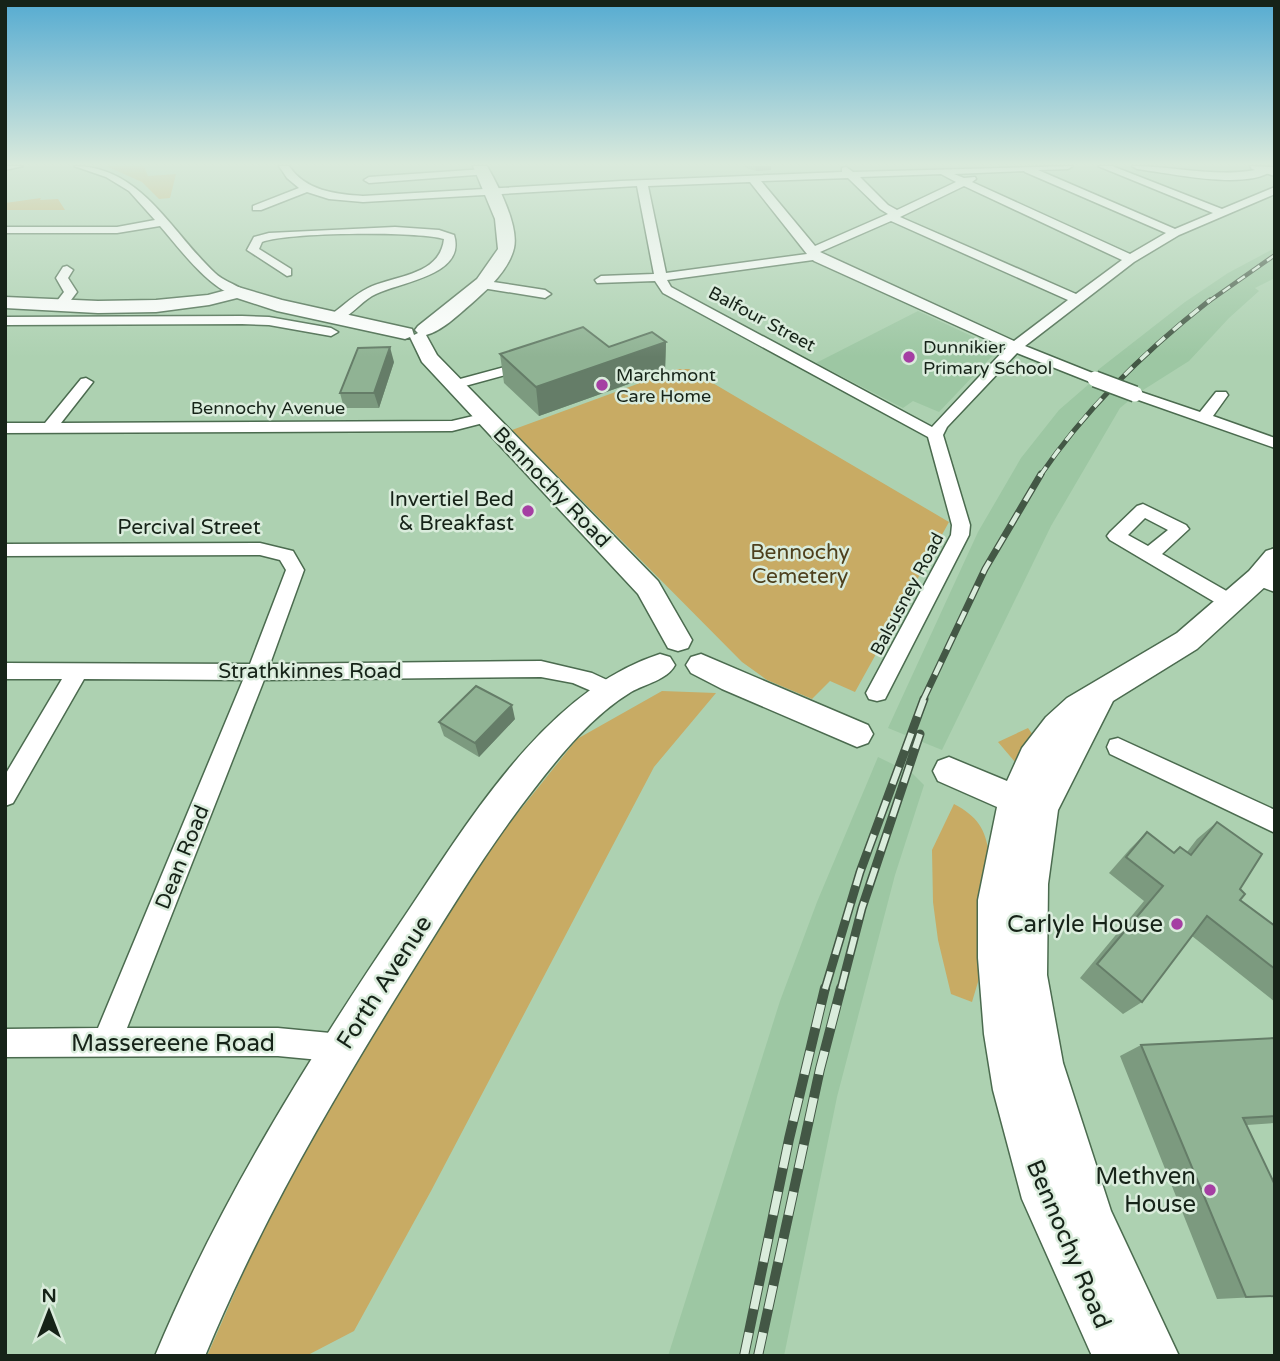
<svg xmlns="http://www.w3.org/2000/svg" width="1280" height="1361" font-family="'Varela Round',sans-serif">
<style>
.built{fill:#9dc7a3}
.green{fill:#c8ab64}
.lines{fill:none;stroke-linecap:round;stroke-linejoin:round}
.street-casing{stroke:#4b6b4f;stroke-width:3}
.secondary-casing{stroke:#4b6b4f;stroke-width:3}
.street{fill:#fff;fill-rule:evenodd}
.secondary{fill:#fff;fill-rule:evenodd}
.rail-far4-casing{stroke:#435745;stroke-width:4.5}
.rail-far3-casing{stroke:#435745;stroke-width:5}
.rail-far2-casing{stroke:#435745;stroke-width:7}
.rail-far1-casing{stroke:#435745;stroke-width:9}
.rail-casing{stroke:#435745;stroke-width:10}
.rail-far4{stroke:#daecdc;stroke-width:2.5;stroke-dasharray:9;stroke-linecap:butt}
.rail-far3{stroke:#daecdc;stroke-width:3.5;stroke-dasharray:11;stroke-linecap:butt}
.rail-far2{stroke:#daecdc;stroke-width:4.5;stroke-dasharray:14;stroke-linecap:butt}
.rail-far1{stroke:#daecdc;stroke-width:6;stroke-dasharray:18;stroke-linecap:butt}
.rail{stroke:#daecdc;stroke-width:8;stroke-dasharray:24;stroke-linecap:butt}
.street-bridge-casing{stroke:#4b6b4f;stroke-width:18;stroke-linecap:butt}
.street-bridge{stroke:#fff;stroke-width:15}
.wall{fill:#7c9a7f}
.shaded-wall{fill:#657d68}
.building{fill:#90b394;stroke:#657d68;stroke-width:2}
.poi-dot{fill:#a53fa3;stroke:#daecdc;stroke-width:2.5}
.labels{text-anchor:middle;stroke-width:5;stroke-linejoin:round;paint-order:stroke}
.far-street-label{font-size:18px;fill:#162318;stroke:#daecdc}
.far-poi-label{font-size:18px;fill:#162318;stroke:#daecdc;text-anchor:start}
.street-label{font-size:21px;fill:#162318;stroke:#daecdc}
.poi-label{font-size:21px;fill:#162318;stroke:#daecdc;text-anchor:end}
.park-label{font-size:21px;fill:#4e401d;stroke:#daecdc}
.near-poi-label{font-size:24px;fill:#162318;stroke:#daecdc;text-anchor:end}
.near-street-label{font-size:24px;fill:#162318;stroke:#daecdc}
</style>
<rect width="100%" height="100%" fill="#add1b1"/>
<path class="built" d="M1275,248v30l-20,10 4,3 -30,27 -40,43 -49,31 -46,-19 91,-71 43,-29z
M918,311l77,36 1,5 -57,60 -26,-11 -10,7 -87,-45z
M1089,384l42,15 -11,9 -69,118 -109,224 -54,-22 90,-196 43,-74 38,-48z
M878,757l35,17 11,11 -29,90 -58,222 -53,259h-116l112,-355 37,-99z"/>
<path class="green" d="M106,166h38l4,10 28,-2 -6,24 -11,1 -17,-17z
M41,198l-1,2 18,-1 7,11h-60v-7z
M678,369h11l260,153 -94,170 -25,-11 -18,18 -45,-19 -25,-18 -230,-232z
M662,691l54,2 -62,74 -223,424 -77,140 -48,25h-99l93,-212 161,-260 116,-145z
M1028,728l5,7 -18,27 -17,-20z
M954,804c23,12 32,25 35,51l-5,107 -12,40 -21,-8 -13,-54 -5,-38 -1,-52z"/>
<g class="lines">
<defs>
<path id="street" d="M5,166h18l-18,4z
M74,166c67,0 97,66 141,107 7,7 19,11 27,16v6c-26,4 -66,-51 -82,-69l-43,7h-112v-6h112l38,-7 -26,-29 -23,-14z
M279,166h10c17,25 46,28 74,30l258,-15 221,-9v-4l4,-1 7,5 220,-6 -5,3 -30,1 137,59 38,-16 -115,-47h14l110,43 53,-22v7l-96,41 -45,27 -109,84 75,30 2,3 -2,3h-10l-73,-29 -70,74 -4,8 27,90 -1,10 -84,164 -8,2 -8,-2 -3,-6 85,-158 1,-10 -24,-88 -265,-144 -8,-12 -58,2 -2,-3 6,-4 53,-2 -17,-88 -274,16 -34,-3 -22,-7 -46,18h-8v-4l46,-18 -12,-10zM1024,171l1,1 141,61 -36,21 -158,-72 4,-3 -1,-2 -11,1 -10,-4zM941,174l15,8 -59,28 -9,-5 -28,-28zM848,178l32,31 8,5 -73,32 -54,-65zM750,182l57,72 -141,19 -18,-87zM964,186l158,74 -46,34 -176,-77zM891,221l177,79 -54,41 -194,-89zM813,260l1,1 192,87 -74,79 -261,-140 -4,-7z
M1132,166c45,0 93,14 136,1l5,3c-26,21 -103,3 -136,-1z
M484,169l5,3 -1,2 -119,9 -5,-3 5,-3z
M395,227l44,3 15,5c13,42 -58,47 -82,61 -12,7 -22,21 -35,25l-5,-1v-6c12,-9 22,-19 36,-26 27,-13 72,-12 76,-49 -24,-8 -159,-7 -182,3l-3,7 32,20v6l-4,1 -40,-26 7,-13 15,-4z
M67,266l6,4 -5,8 9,14 -12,16 -5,1 -6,-4 10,-13 -8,-14 7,-11z
M480,280l65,10 6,4 -6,4 -69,-11 -2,-3z
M5,317l237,-1 27,1 62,11 7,4 -7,4 -62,-11 -27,-1 -237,1z
M530,360l7,4 -2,3 -81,22 -7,-4 2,-3z
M86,378l7,4 -32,41 391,-2 34,-8 8,5 -3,3 -39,10 -447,2v-10h40l36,-44z
M1135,390l65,22 16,-20h10l2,3 -15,21 62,22v10l-145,-51 -2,-3z
M1143,504l43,21 3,4 -27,25 75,43 3,5 -3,5h-14l-113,-67 -3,-4 3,-4 27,-26zM1145,518l23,12 -20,16 -20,-11z
M260,543l33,8 11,19 -34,94 271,-3 51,12 26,12 3,6 -3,6 -8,2 -37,-16 -32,-6 -277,3 -137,348h151l63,6 10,4 4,10 -4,10 -10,4 -63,-6 -273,1v-28l93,-1 145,-348 -159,-1 -71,124 -8,3v-31l57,-96h-57v-16l245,1 36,-94 -6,-10 -20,-5 -255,1v-12z
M1258,571l17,6v15l-24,-9 -2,-5 2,-5z
M1118,738l157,72v23l-165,-79 -3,-7 3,-7z"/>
<path id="secondary" d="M473,166h14c11,19 32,60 27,82 -5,22 -27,42 -43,56 -13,11 -29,27 -45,31l11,20 221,226 34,59 -4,8 -10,3 -10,-3 -30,-54 -216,-232 -12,-25 -5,2 -128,-28 -40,-13 -28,7 -53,7 -58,1 -93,-5v-11l93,4 58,-1 52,-5 30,-8 44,13 130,29 2,6 4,-2 -3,-3 3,-4 59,-47 21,-30 -3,-30z
M1250,166l25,1v9l-23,-7z
M1275,548v27l-8,10 -70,64 -84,52 -55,109 -10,74 -1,91 16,88 48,148 68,145h-87l-70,-157 -29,-109 -9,-56 -6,-76v-58l19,-93 -59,-26 -5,-10 5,-10 11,-4 58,24 15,-33 24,-31 21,-19 110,-65 72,-62 17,-20z
M660,654l10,3 5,8c-8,15 -30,19 -44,27 -38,23 -70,62 -97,97 -47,60 -86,125 -126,189 -76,122 -148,245 -203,378h-50c64,-154 152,-295 245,-433 65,-96 144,-232 260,-269z
M701,654l167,71 5,9 -5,9 -11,4 -135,-58 -31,-16 -5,-8 5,-8z"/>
</defs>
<use href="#street" class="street-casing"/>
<use href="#secondary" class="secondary-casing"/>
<use href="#street" class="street"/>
<use href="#secondary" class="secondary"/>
<defs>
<path id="rail-far4" d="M1208,302l67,-47"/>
<path id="rail-far3" d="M1040,476c46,-68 105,-125 170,-176"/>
<path id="rail-far2" d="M923,700l62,-131 56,-95"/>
<path id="rail-far1" d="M825,989l35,-117 64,-173
M841,989l21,-81 58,-174"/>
<path id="rail" d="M744,1356l45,-217 36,-151
M758,1356l62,-287 21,-81"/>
</defs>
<use href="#rail-far4" class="rail-far4-casing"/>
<use href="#rail-far3" class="rail-far3-casing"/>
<use href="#rail-far2" class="rail-far2-casing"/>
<use href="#rail-far1" class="rail-far1-casing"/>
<use href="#rail" class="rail-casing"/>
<use href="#rail-far4" class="rail-far4"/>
<use href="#rail-far3" class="rail-far3"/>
<use href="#rail-far2" class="rail-far2"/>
<use href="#rail-far1" class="rail-far1"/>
<use href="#rail" class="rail"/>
<defs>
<path id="street-bridge" d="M1095,379l40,15"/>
</defs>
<use href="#street-bridge" class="street-bridge-casing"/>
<use href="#street-bridge" class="street-bridge"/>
</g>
<path class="wall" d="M741,166h30v4l-15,1z
M666,342l-1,29 -126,45 -35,-33 -4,-29 109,-7z
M394,362l-15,46h-35l-4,-15z
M515,719l-36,38 -35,-21 -5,-14z
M1217,822l23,67v11l35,26v76l-83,-66 -50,66 -19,12 -43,-36 64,-77 -35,-28 21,-24 17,-17 27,21 13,-1 10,-13z
M1275,1038v85l-28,2 28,171 -58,3 -97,-243 21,-11z"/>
<path class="shaded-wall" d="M756,166h15v4l-15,1z
M666,342l-1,29 -126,45 -3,-29z
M390,347l4,15 -15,46 -5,-15z
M512,705l3,14 -36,38 -4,-14z"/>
<path class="building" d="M583,327l26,20 43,-15 14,10 -130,45 -36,-33z
M390,347l-16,46h-34l18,-45z
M476,686l36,19 -37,38 -36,-21z
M1217,822l45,32 -22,35 5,5 -5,6 35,26v43l-68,-53 -65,86 -45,-38 66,-78 -37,-29 21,-25 27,21 6,-6 11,8z
M1275,1038v78l-32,2 32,67v111l-29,1 -105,-252z"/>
<linearGradient id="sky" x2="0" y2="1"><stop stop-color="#55abd1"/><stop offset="0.46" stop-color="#daeadc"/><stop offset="1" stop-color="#daeadc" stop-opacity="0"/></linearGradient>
<rect width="1280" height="357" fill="url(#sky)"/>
<g class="poi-dot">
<circle cx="909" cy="357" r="7"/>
<circle cx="602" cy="385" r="7"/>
<circle cx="528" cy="511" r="7"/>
<circle cx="1177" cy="924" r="7"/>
<circle cx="1210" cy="1190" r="7"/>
</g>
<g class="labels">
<g class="far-street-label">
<text transform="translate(762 319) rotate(28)" y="6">Balfour Street</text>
<text x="268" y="414">Bennochy Avenue</text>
<text transform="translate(907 594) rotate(-62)" y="6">Balsusney Road</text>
</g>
<g class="far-poi-label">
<text x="923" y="353">Dunnikier<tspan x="923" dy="21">Primary School</tspan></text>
<text x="616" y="381">Marchmont<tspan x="616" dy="21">Care Home</tspan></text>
</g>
<g class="street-label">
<text transform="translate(552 487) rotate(46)" y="7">Bennochy Road</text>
<text x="189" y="534">Percival Street</text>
<text x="310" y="678">Strathkinnes Road</text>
<text transform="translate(182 857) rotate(-68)" y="7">Dean Road</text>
</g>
<g class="poi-label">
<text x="514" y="506">Invertiel Bed<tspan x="514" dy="24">&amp; Breakfast</tspan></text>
</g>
<g class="park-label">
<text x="800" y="559">Bennochy<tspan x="800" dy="24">Cemetery</tspan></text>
</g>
<g class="near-poi-label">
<text x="1163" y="932">Carlyle House</text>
<text x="1196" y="1184">Methven<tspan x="1196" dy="28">House</tspan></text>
</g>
<g class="near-street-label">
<text transform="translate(384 982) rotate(-57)" y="8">Forth Avenue</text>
<text x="173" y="1051">Massereene Road</text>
<text transform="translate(1069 1244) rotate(67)" y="8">Bennochy Road</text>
</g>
</g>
<rect width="1280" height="1361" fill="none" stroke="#162318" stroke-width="14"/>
<g transform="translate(49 1312)" stroke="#daecdc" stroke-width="5" paint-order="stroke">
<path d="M0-5L12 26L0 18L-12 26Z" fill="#162318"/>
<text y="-10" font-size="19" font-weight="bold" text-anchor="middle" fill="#162318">N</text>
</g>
</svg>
